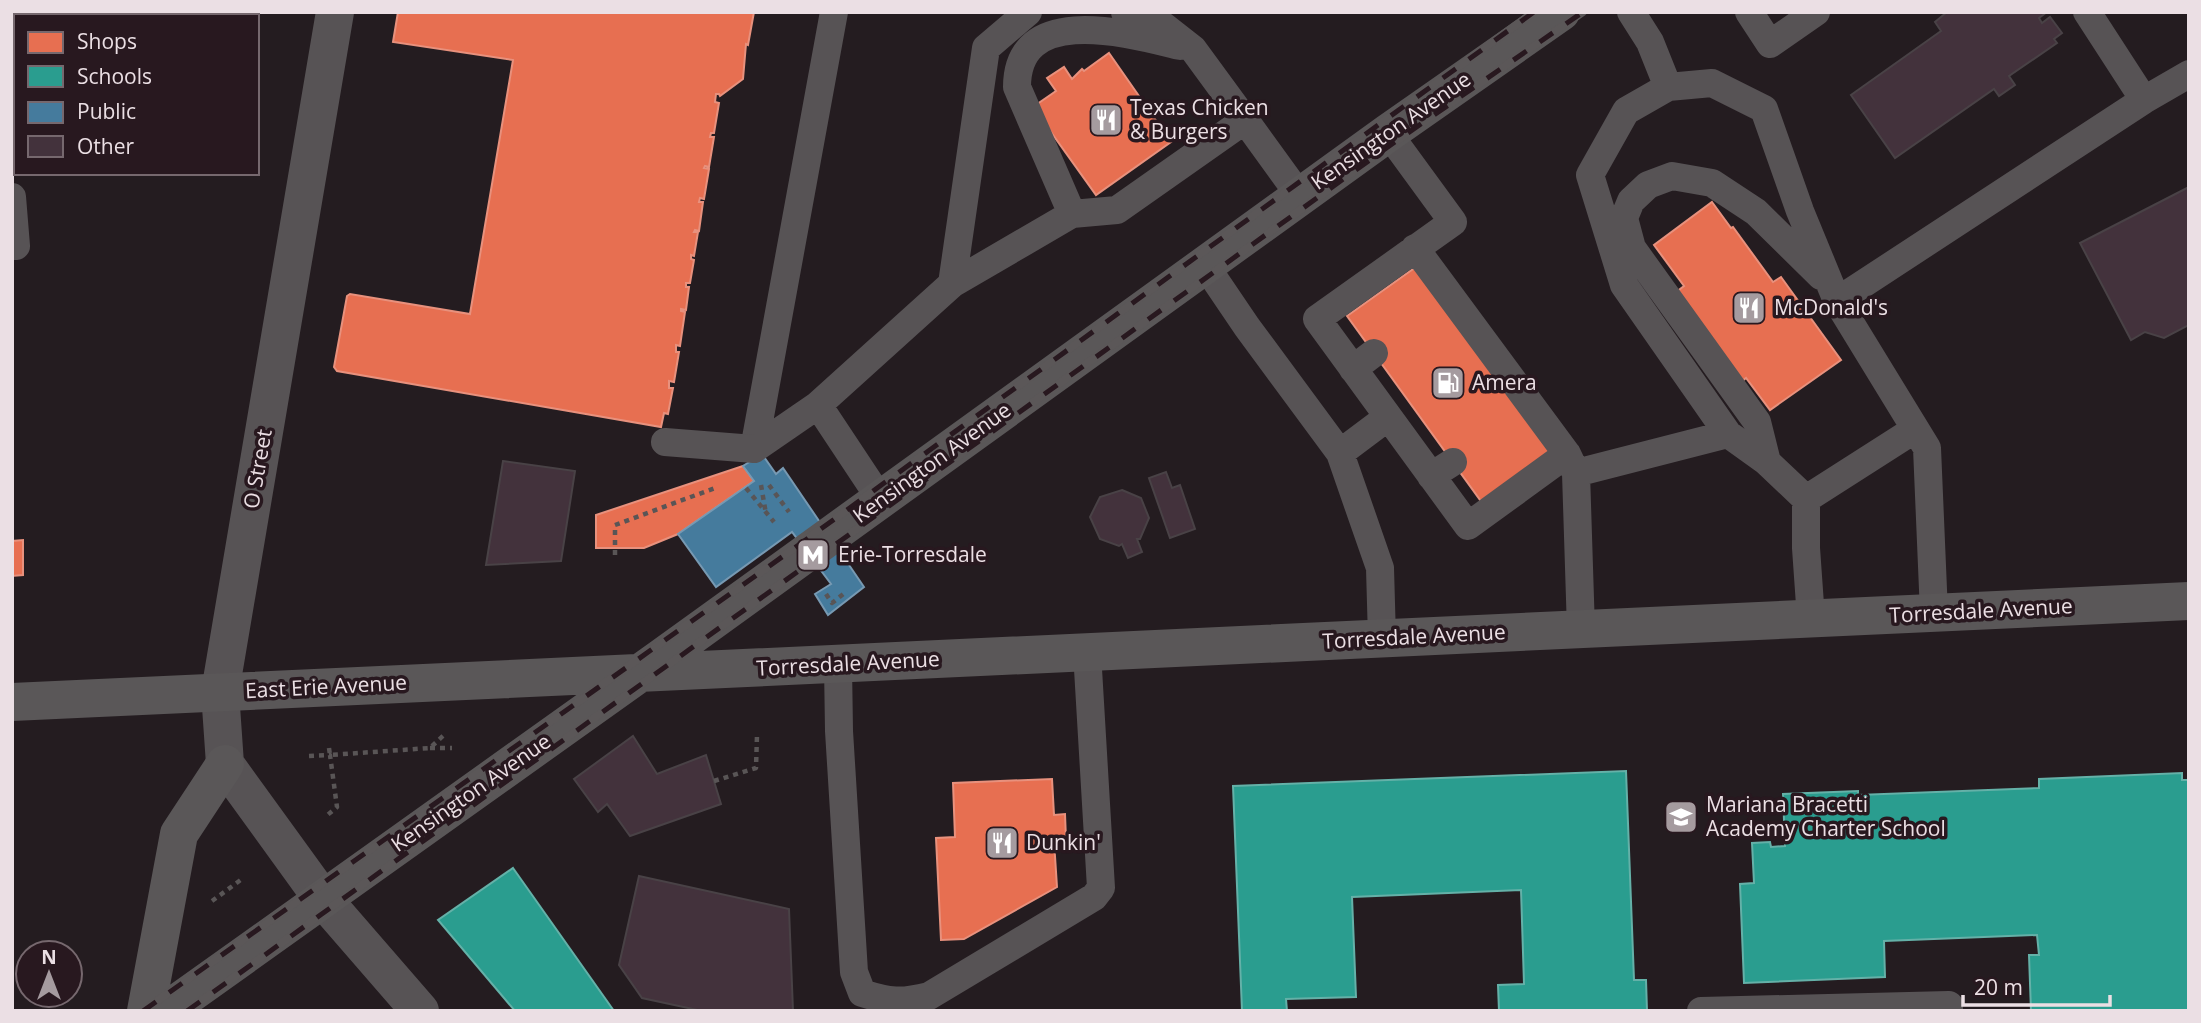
<svg xmlns="http://www.w3.org/2000/svg" width="2201" height="1023" font-family="'Open Sans',sans-serif">
<style>
.shops{fill:#e76f51;stroke:#e8917d;stroke-width:2}
.schools{fill:#2a9d8f;stroke:#64b1a8;stroke-width:2}
.public{fill:#457b9d;stroke:#7799b2;stroke-width:2}
.building{fill:#43323c;stroke:#494246;stroke-width:2}
.lines{fill:none;stroke-linecap:round;stroke-linejoin:round}
.path{stroke:#595556;stroke-width:4.5;stroke-dasharray:5 5;stroke-linecap:butt}
.lane{stroke:#575355;stroke-width:28}
.street{stroke:#575355;stroke-width:38}
.secondary{stroke:#5a5758;stroke-width:38}
.rail-casing{stroke:#5b5758;stroke-width:8}
.rail{stroke:#28181f;stroke-width:5;stroke-dasharray:16;stroke-linecap:butt}
.labels{text-anchor:middle;stroke-width:7;stroke-linejoin:round;paint-order:stroke}
.poi-label{font-size:21px;fill:#ebdfe4;stroke:#28181f;text-anchor:start}
.street-label{font-size:21px;fill:#ebdfe4;stroke:#28181f}
</style>
<rect width="100%" height="100%" fill="#241c20"/>
<path class="shops" d="M398,12h356l-6,33 -2,-1 -3,35 -23,17 -1,-2h-3l-1,8 4,1 -5,30h-3l-1,4h4l-5,30 -4,-1 -1,2 5,1 -5,30 -4,-1 -1,4h4l-4,29 -4,-1 -1,2h4l-4,24 -3,-1v4l3,1 -4,23h-4v4h3l-3,23 -5,-1v2l4,1 -5,34 -4,-1v7h3l-5,30 -5,-1v7h4l-5,26 -4,-1 -3,14 -324,-56 -3,-4 13,-71 3,-2 120,20 43,-254 -120,-18z
M1109,53l62,89 -75,53 -63,-88 23,-16 -9,-13 17,-11 8,12 10,-10 2,2z
M1712,202l19,26 2,-1 40,55 8,-5 60,83 -71,50 -24,-32 -6,5 -65,-90 9,-7 -30,-41z
M1416,267l136,187 -69,50 -136,-188z
M743,466l11,15 -76,53 -34,14h-48v-33z
M23,540v35l-11,1v-35z
M1052,779l2,36 11,-1 1,26 -12,1 3,46 -93,52 -23,1 -5,-102 19,-1 -2,-54z"/>
<path class="schools" d="M1626,771l8,209h12l1,31h-148l-1,-26 26,-1 -3,-94 -169,7 4,100 -70,2 1,12h-45l-9,-225z
M2182,773v7h7v231h-158l-2,-56h10l-2,-20 -153,6 1,36 -141,6 -4,-99 14,-1 -2,-40 18,-1 1,5 14,-1 -2,-52 75,-3v4l181,-7v-9z
M513,868l101,143h-99l-77,-91z"/>
<path class="public" d="M762,454l14,20 7,-6 81,119 -36,28 -13,-21 16,-10 -39,-52 -76,55 -38,-53 76,-53 -11,-15z"/>
<path class="building" d="M1947,12h100l-8,6 3,5 8,-6 12,16 -8,6 3,4 -48,33 6,9 -16,11 -5,-7 -99,69 -44,-63 90,-64 -6,-9z
M2189,187v138l-25,13 -19,-6 -14,8 -51,-97z
M503,461l72,10 -14,90 -75,4z
M1166,472l6,16 8,-3 15,44 -25,9 -21,-60z
M1122,490l19,8 8,20 -9,21h-3l5,13 -14,6 -6,-14 -3,2 -19,-7 -10,-22 10,-20z
M633,736l24,38 49,-19 15,49 -91,32 -23,-32 -9,8 -24,-33z
M639,876l150,33 4,102h-91l-60,-13 -23,-33z"/>
<g class="lines">
<path class="path" d="M761,485l5,29
M769,485l20,27
M746,488l28,34
M615,555v-30l100,-37
M826,594l6,9 15,-12
M329,748l1,7 100,-7 15,-14
M430,748h22
M309,756l21,-1 7,52 -12,10
M714,781l42,-13 1,-33
M212,901l30,-22"/>
<path class="lane" d="M834,12l-80,437 64,-44 134,-121 120,-70 45,-4 128,-90 -52,-71 -37,-29 -31,-8
M1631,12l19,30 18,45
M1749,12l21,32 46,-32
M2087,12l57,88 45,-26
M1245,120l55,76
M1388,133l65,89 -136,97 151,207 99,-72 -152,-206
M12,197l4,49h-4
M1072,214l-55,-127c0,-85 113,-53 163,-41
M1205,265l42,62 93,126
M952,284l34,-236 42,-36
M1353,369l21,-16
M818,405l63,95
M665,442l89,7
M1567,454l9,19 5,157
M1767,462l-10,-40 -125,-174 -8,-30 7,-17 17,-16 24,-9 40,7 44,29 65,64
M1576,473l152,-39
M1431,476l22,-14
M1806,499l108,-69
M1934,613l-7,-165 -90,-147 307,-201
M1811,619l-5,-71v-49l-39,-37 -39,-28 -104,-149 -34,-110 36,-64 42,-24 44,-4 52,26 36,102 37,90
M1382,639l-2,-71 -40,-115 48,-36
M838,665l1,66 15,241 8,21c28,9 39,10 67,3l165,-99 7,-9 -14,-236
M1701,1011l248,-6v6"/>
<path class="street" d="M335,12l-115,680 5,72 97,134 98,113"/>
<path class="secondary" d="M12,702l2177,-101
M146,1011l33,-177 46,-70
M166,1011l495,-353 727,-525 173,-121"/>
<defs>
<path id="rail" d="M143,1011l646,-459 745,-540
M187,1011l1205,-867 191,-132"/>
</defs>
<use href="#rail" class="rail-casing"/>
<use href="#rail" class="rail"/>
</g>
<defs>
<symbol id="restaurant-square" viewBox="-11 -11 22 22"><rect x="-9" y="-9" width="18" height="18" rx="4" fill="#a59b9f" stroke="#28181f"/><path d="M-5-6h1v4h1v-4h1v4h1v-4h1v5L-1.5 .5V6h-2V.5L-5-1ZM5-6V6H3V1.5H1.5Q1.5-4 5-6Z" fill="#fff"/></symbol>
<symbol id="fuel-square" viewBox="-11 -11 22 22"><rect x="-9" y="-9" width="18" height="18" rx="4" fill="#a59b9f" stroke="#28181f"/><path d="M-5.5-6h7V0h2V4h1.3V-2.5L3-4.5l.8-.8L6-3V5H2.5V1h-1V6h-7ZM-4.2-4.7v3.2H.2V-4.7Z" fill="#fff"/></symbol>
<symbol id="metro-square" viewBox="-11 -11 22 22"><rect x="-9" y="-9" width="18" height="18" rx="4" fill="#a59b9f" stroke="#28181f"/><path d="M-5.5 5V-5H-3L0 0L3-5H5.5V5H3V-.5L0 4L-3-.5V5Z" fill="#fff"/></symbol>
<symbol id="school-square" viewBox="-11 -11 22 22"><rect x="-9" y="-9" width="18" height="18" rx="4" fill="#a59b9f" stroke="#28181f"/><path d="M0-5L7-2L0 1L-7-2ZM-4 1L0 2.5L4 1V4Q0 6-4 4Z" fill="#fff"/></symbol>
</defs>
<g fill-rule="evenodd">
<use href="#restaurant-square" x="1087" y="101" width="38" height="38"/>
<use href="#restaurant-square" x="1730" y="289" width="38" height="38"/>
<use href="#fuel-square" x="1429" y="364" width="38" height="38"/>
<use href="#metro-square" x="794" y="536" width="38" height="38"/>
<use href="#school-square" x="1662" y="798" width="38" height="38"/>
<use href="#restaurant-square" x="983" y="824" width="38" height="38"/>
</g>
<g class="labels">
<g class="poi-label">
<text x="1130" y="115">Texas Chicken<tspan x="1130" dy="24">&amp; Burgers</tspan></text>
<text x="1774" y="315">McDonald's</text>
<text x="1472" y="390">Amera</text>
<text x="838" y="562">Erie-Torresdale</text>
<text x="1706" y="812">Mariana Bracetti<tspan x="1706" dy="24">Academy Charter School</tspan></text>
<text x="1026" y="850">Dunkin'</text>
</g>
<g class="street-label">
<text transform="translate(1391 131) rotate(-35)" y="7">Kensington Avenue</text>
<text transform="translate(932 463) rotate(-36)" y="7">Kensington Avenue</text>
<text transform="translate(258 469) rotate(-80)" y="7">O Street</text>
<text transform="translate(1981 611) rotate(-3)" y="7">Torresdale Avenue</text>
<text transform="translate(1414 637) rotate(-3)" y="7">Torresdale Avenue</text>
<text transform="translate(848 664) rotate(-3)" y="7">Torresdale Avenue</text>
<text transform="translate(326 687) rotate(-3)" y="7">East Erie Avenue</text>
<text transform="translate(471 793) rotate(-35)" y="7">Kensington Avenue</text>
</g>
</g>
<rect width="2201" height="1023" fill="none" stroke="#ebdfe4" stroke-width="28"/>
<rect x="14" y="14" width="245" height="161" fill="#28181f" stroke="#76686e" stroke-width="2"/>
<rect x="28" y="32" width="35" height="21" fill="#e76f51" stroke="#76686e" stroke-width="2"/>
<text x="77" y="49" font-size="21" fill="#ebdfe4">Shops</text>
<rect x="28" y="66" width="35" height="21" fill="#2a9d8f" stroke="#76686e" stroke-width="2"/>
<text x="77" y="84" font-size="21" fill="#ebdfe4">Schools</text>
<rect x="28" y="102" width="35" height="21" fill="#457b9d" stroke="#76686e" stroke-width="2"/>
<text x="77" y="119" font-size="21" fill="#ebdfe4">Public</text>
<rect x="28" y="136" width="35" height="21" fill="#43323c" stroke="#76686e" stroke-width="2"/>
<text x="77" y="154" font-size="21" fill="#ebdfe4">Other</text>
<g transform="translate(49 974)"><circle r="33" fill="#28181f" stroke="#76686e" stroke-width="2"/>
<path d="M0-5L12 26L0 18L-12 26Z" fill="#a59b9f"/>
<text y="-10" font-size="19" font-weight="bold" text-anchor="middle" fill="#ebdfe4">N</text>
</g>
<path d="M1963 995v10h147v-10" fill="none" stroke="#ebdfe4" stroke-width="3.5"/>
<text x="1974" y="995" font-size="21" fill="#ebdfe4" stroke="#28181f" stroke-width="5" paint-order="stroke">20 m</text>
</svg>
